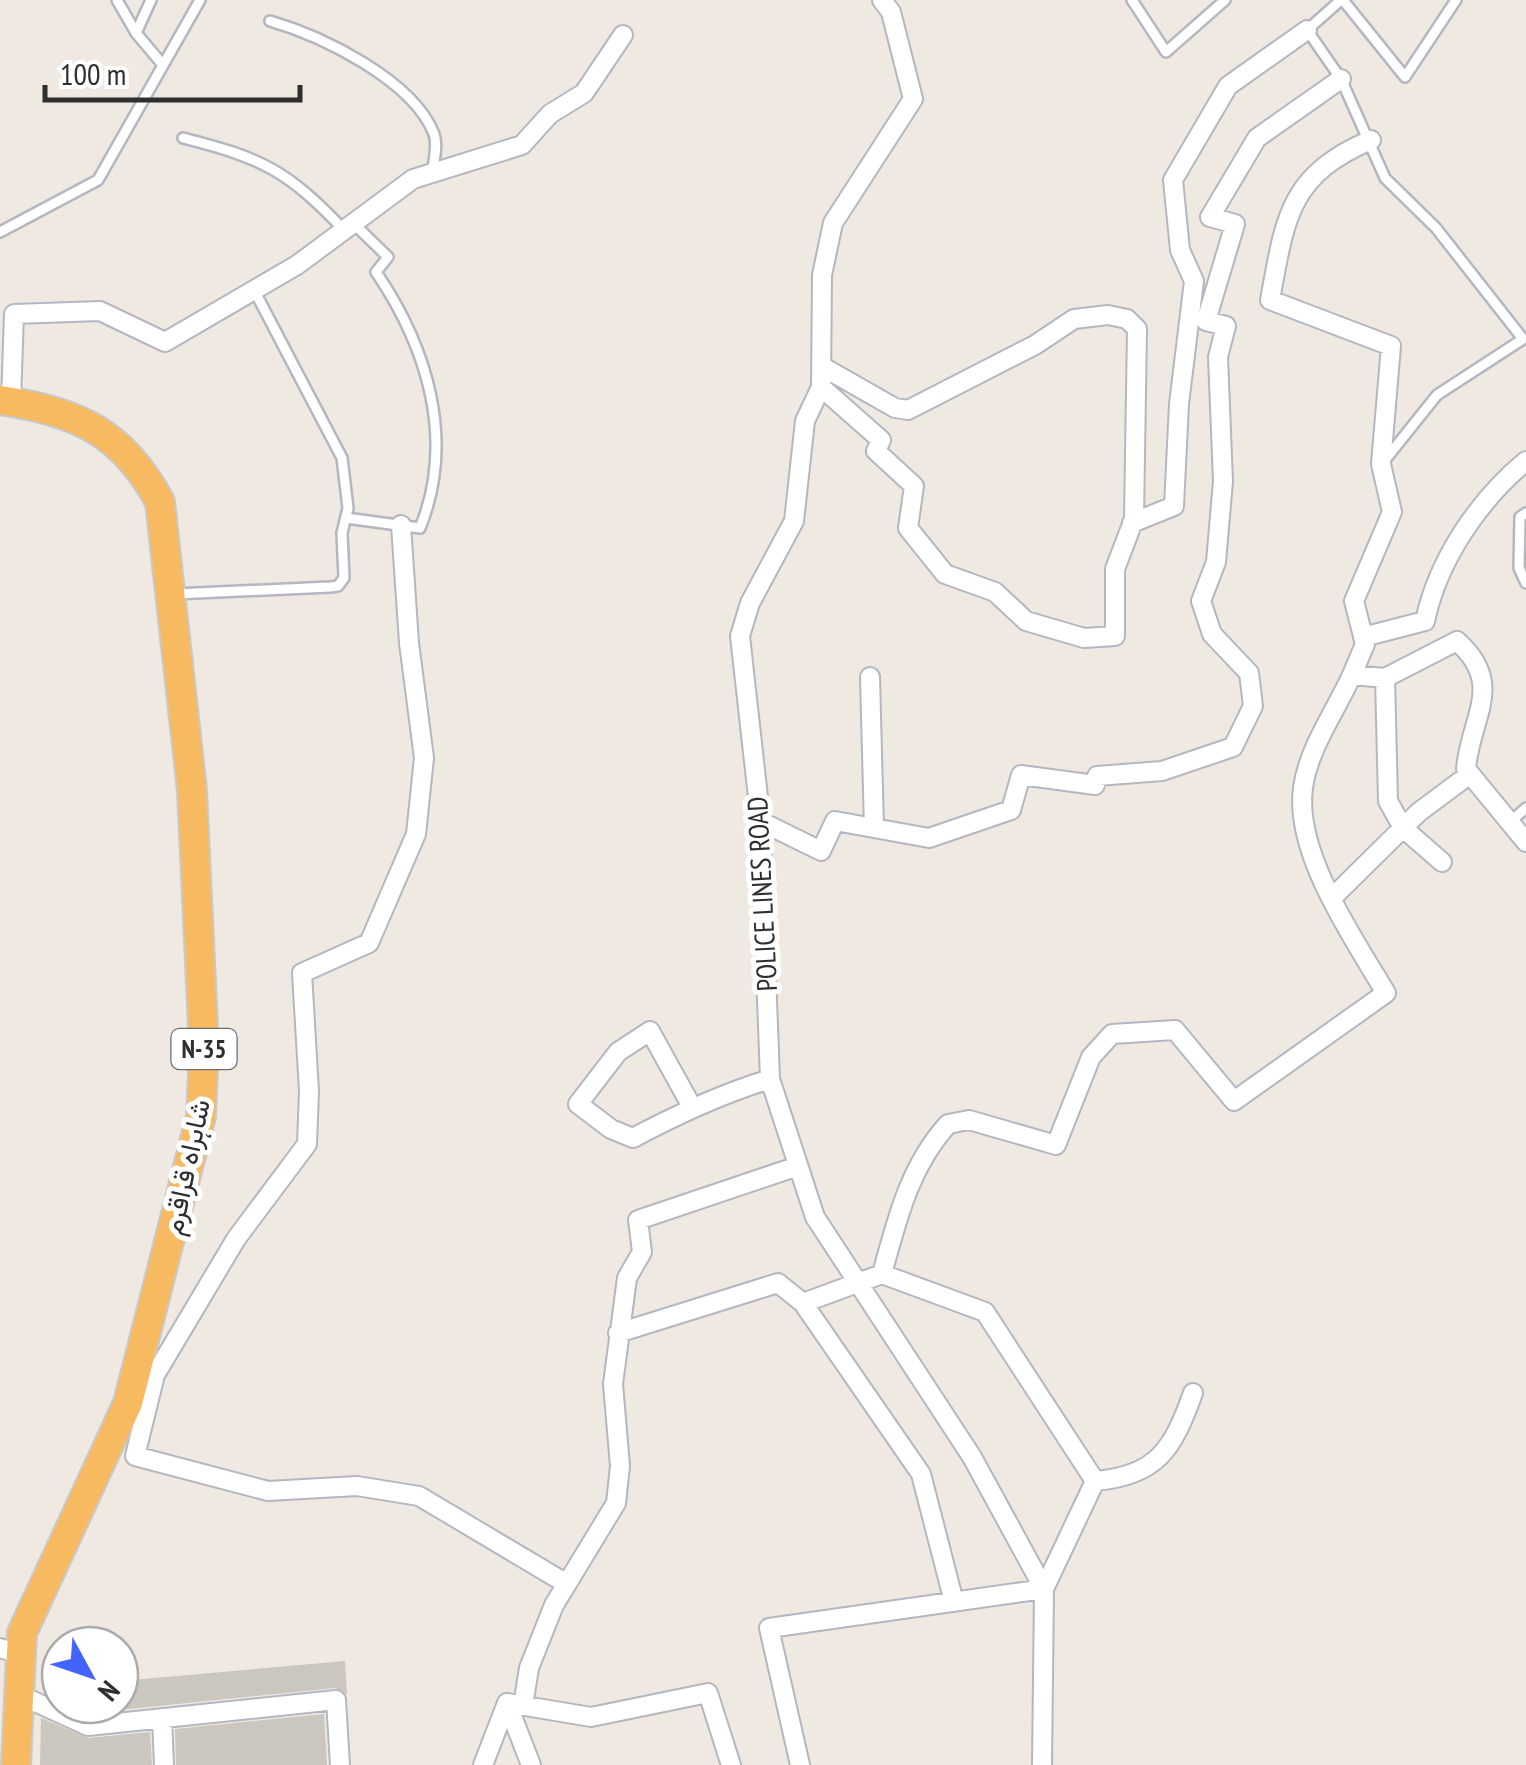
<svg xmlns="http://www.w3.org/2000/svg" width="1526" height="1765" font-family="'PT Sans Narrow',Vazirmatn,sans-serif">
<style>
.building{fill:#cbc7bf}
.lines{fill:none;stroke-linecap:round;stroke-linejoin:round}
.service-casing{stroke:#b4b7c1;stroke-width:14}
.minor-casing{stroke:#b4b7c1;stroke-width:22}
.trunk-casing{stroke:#c9c9c9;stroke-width:32}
.service{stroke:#fff;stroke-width:9}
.minor{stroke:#fff;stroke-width:18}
.trunk{stroke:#f8ba60;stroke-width:28}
.labels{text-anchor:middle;stroke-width:10;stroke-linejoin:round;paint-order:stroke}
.shield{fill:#fff;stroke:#6d6d6d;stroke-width:2.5}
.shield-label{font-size:25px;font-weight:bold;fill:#2e2e2e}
.street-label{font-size:28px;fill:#2e2e2e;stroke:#fff}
</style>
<rect width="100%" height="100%" fill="#efe9e1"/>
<path class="building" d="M345,1661l2,33 -12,-6 -245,25 -18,-8h48v-24z
M324,1714l3,51h-151l-1,-36z
M41,1718l47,20 62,-6 2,33h-112z"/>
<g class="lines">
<defs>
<path id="service" d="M117,0l19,33 27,32
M1132,0l34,52 59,-52
M1341,0l-34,30 34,49 44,99 51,50 87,111 -86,56 -52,65
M1343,0l62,77 51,-77
M270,21c52,15 143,59 164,113 4,11 0,27 -2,39
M136,33l15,-33
M183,138c79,20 104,32 161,92
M0,232l98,-52 102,-180
M1526,513l-6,4 -1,51 7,15
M346,518l74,10c36,-88 7,-181 -44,-256l12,-15 -35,-34
M175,594l155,-7 8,-1 6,-8 -2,-45 6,-25 -6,-50 -88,-168
M1510,822l16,-14"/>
<path id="minor" d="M882,0l9,12 22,87 -80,124 -11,52 -1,112 -16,34 -11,100 -44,82 -10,33 20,179 10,264 45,138 157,240 72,132 -2,176
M1371,140c-83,35 -86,79 -101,160l121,46 -10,118 11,48 -38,89 11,43 -13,31 33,3 72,-37c49,44 13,76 9,128l60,73
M821,387l60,53 -5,11 38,35 -6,42 37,46 50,18 31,29 58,17 31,-2v-67l19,-50 3,-190 -10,-10 -19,-4 -34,4 -39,26 -127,65 -13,-2 -72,-41
M11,401l3,-87 86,-3 65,31 132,-77 116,-86 109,-34 28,-31 34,-21 39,-58
M1132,523l42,-17 5,-102 15,-123 -14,-31 -7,-70 55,-94 79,-56
M401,525l8,118 15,115 -8,76 -47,109 -67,30 7,118 -2,53 -71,95 -81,136 -20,81 133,35 89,-5 62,10 148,88
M1363,637l62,-16c13,-61 53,-120 101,-160
M870,677l4,151
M1385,678l3,123 15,27 39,34
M760,821l61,30 14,-30 94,17 82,-28 10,-35 74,10 2,-9 65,-5 71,-24 20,-41 -4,-33 -37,-39 -11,-33 15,-39 7,-81 -5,-124 8,-31 -20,-5 29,-97 -25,-7 47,-79 84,-59
M1332,898l87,-86 51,-38
M692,1107l-42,-76 -32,21 -40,52 33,25 22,9c45,-24 88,-44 137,-59
M882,1274l103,38 110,169
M803,1303l118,171 33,128
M618,1333l160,-50 25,20 79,-29c15,-54 27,-107 66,-150l21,-4 87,25 35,-88 21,-23 63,-4 59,71 152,-108c-32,-54 -92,-140 -83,-205 5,-39 33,-78 49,-113
M1095,1481c62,-5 78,-32 98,-88
M0,1648l20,6
M20,1695l68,31 248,-26 4,65
M507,1703l24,62
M523,1706l6,-38 25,-63 62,-102 4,-37 -7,-82 14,-106 15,-26 -4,-32 160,-54
M162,1718l2,47
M483,1765l24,-62 84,14 117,-24 23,72
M800,1765l-31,-137 275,-39 51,-108"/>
<path id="trunk" d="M0,400c76,11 123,32 160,102l32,288 12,258 -3,68 -73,287 -106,230 -6,132"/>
</defs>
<use href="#service" class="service-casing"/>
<use href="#minor" class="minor-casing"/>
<use href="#trunk" class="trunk-casing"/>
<use href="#service" class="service"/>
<use href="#minor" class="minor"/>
<use href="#trunk" class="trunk"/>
</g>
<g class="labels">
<rect class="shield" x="171.5" y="1029" width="65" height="40" rx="8"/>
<g class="shield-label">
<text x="204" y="1058">N-35</text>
</g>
<g class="street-label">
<text transform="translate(762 894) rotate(-93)" y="10">POLICE LINES ROAD</text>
<text transform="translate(186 1167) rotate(-78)" y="10">شاہراہ قراقرم</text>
</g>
</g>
<g transform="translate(90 1675) rotate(130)"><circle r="48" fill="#ffffff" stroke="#ababab" stroke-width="2.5"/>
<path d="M0-8L18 38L0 25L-18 38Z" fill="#4264fb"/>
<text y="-15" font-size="28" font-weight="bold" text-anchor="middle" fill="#2e2e2e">N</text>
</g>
<path d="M45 85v15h255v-15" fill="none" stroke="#2e2e2e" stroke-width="5"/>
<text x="60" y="85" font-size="30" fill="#2e2e2e" stroke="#ffffff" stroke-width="8" paint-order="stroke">100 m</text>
</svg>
